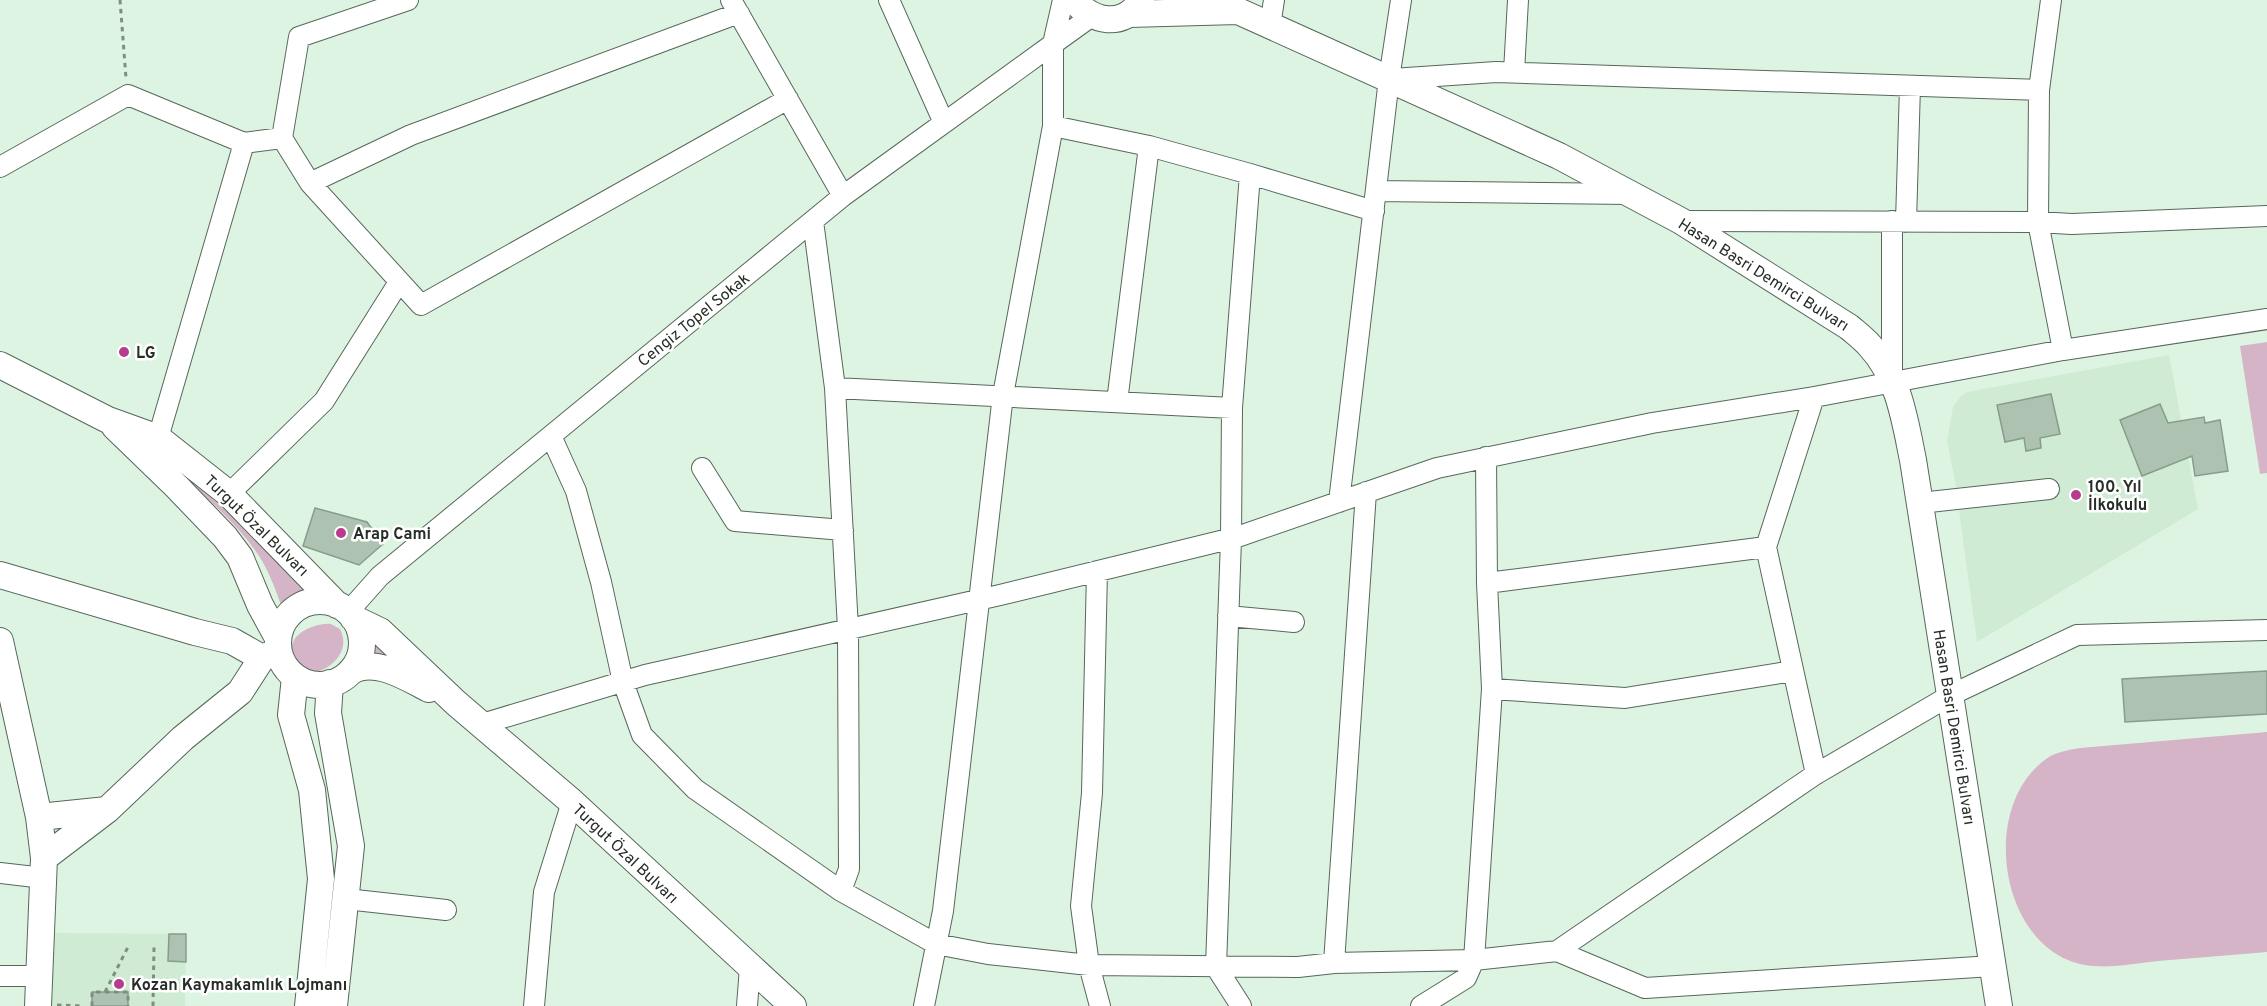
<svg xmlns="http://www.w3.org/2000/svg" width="2267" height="1006" font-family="Overpass,sans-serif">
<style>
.built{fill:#cfebd3}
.green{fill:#d5b4c7}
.building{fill:#adc2b1;stroke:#889c8c;stroke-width:1.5}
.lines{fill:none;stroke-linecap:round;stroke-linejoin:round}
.minor-casing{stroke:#566859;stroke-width:22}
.major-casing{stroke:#566859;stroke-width:28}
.path{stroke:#808e82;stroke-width:3;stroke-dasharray:4.5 4.5;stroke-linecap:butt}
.minor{stroke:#fff;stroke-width:20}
.major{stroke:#fff;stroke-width:26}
.poi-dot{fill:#b73c8e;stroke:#fff;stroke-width:2}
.labels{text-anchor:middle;stroke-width:5;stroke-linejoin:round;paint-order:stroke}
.street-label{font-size:16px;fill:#252d26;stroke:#fff}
.poi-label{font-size:16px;font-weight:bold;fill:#252d26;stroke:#fff;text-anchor:start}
</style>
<rect width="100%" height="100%" fill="#def4e2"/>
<path class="built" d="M2169,355l29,154 -221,133 -22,-161 -8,-40 6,-34 7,-10 7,-5z
M53,933l133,1 -1,72h-133z"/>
<path class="green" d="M2267,342v131l-7,1 -20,-128z
M151,446l136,117 30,32 -34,16c-6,-18 -13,-38 -24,-55 -28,-42 -72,-74 -109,-107z
M331,624l9,5c19,36 -49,64 -49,25 0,-6 1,-12 5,-17 9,-9 24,-14 35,-13z
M364,629l26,27 -27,-4z
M2267,732v220c-36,3 -72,6 -109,9 -29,3 -62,11 -90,-1 -71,-30 -85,-156 -22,-201 10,-7 22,-9 34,-11z"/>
<path class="building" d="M2051,394l9,40 -20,4 1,10 -15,3 -2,-13 -19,4 -8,-37z
M2160,404l8,19 36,-6 1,6 15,-3 8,51 -33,5 -3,-20 -50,20 -22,-56z
M315,508l52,14 16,22 -24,21 -56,-19z
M2267,671v43l-142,8 -3,-43z
M169,934h17v28l-18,-1z
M92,992h36v14h-36z"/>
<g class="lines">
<defs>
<path id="minor" d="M408,0l-109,37 -17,101 28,45 111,122 367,-206
M731,0l112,196
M889,0l55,123
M1063,0l-10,44 39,-28
M2051,0l-12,90 -1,132 25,128
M1270,26l4,-26
M1514,72l4,-72
M1392,79l104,-7 543,18
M1053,126l96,20 101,28 124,37
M0,167l128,-72 116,48 38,-5
M310,183l101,-48 328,-122
M1376,191l253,3
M813,221l22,167 13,241 1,240 -8,22
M1681,221l357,1 34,2 195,-8
M1892,221v157
M1906,222l4,-136
M835,388l397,20
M1814,397l-48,150 50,227
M1117,402l32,-256
M551,436l25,55 25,91 22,100 19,53 53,54 146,102 95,53 52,10 101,11 209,2 36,-4 140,-3 83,-9 259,-177 135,-79 126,-60 190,-5
M158,438l86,-295
M702,468l33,53 108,9
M229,494l95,-93 75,-119
M1339,502l50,-423 12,-79
M1920,503l129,-14
M1097,571l-5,222 -11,113 8,59 11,41
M1487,583l279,-36
M348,612l32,-36 463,-380 210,-152
M1228,616l66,6
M1492,689l133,9 168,-27
M482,724l163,-49 355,-80 237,-58 200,-69 215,-45 162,-26 249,-47 204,-31
M0,873l44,5
M346,899l100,11
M1557,951l88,37 348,-22
M1334,963l32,-471
M0,976h39
M534,1006l10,-114 28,-90
M747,1006l3,-39
M924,1006l19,-95 60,-516 50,-269v-82
M1241,1006l-25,-39 15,-428 1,-131 18,-234
M1421,1006l45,-28 8,-18 18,-271 -5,-106 -1,-126"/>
<path id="major" d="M1074,0c18,22 49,29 67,1
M1238,11l321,145 122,65 168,106c7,6 15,12 21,19 29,31 35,75 43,114l86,546
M1129,14l109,-3 -20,-11
M0,365l108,55 50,18 71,56 108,111
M115,427l62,60 48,50 15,20 20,48 18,33
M0,575l195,57 37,9 30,17
M278 643a42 42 0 1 1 84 0a42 42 0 1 1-84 0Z
M353,618l27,13 76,72 116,99 221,204
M0,641l39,176 5,41 -6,148
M350,672c24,-16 57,6 79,17
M295,677l-4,38 21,75 9,89 -13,127
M330,683l-2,30 23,133 -17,160
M107,810l76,-72 57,-46 22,-34 14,-6
M39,817l68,-7 -63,48"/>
</defs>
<use href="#minor" class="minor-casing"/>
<use href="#major" class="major-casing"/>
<path class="path" d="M120,0l6,78
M105,992l23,-45
M57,1005l26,1
M92,1006v-14h36v14
M153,1006l1,-59"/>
<use href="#minor" class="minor"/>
<use href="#major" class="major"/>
</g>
<g class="poi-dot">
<circle cx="124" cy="352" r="6"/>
<circle cx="2076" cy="495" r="6"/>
<circle cx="341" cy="533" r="6"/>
<circle cx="119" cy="984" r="6"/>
</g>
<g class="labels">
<g class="street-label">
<text transform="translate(1764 274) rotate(32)" y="6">Hasan Basri Demirci Bulvarı</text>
<text transform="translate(693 319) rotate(-39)" y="6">Cengiz Topel Sokak</text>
<text transform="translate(257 525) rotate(44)" y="6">Turgut Özal Bulvarı</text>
<text transform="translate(1955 727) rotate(81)" y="6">Hasan Basri Demirci Bulvarı</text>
<text transform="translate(626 853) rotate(43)" y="6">Turgut Özal Bulvarı</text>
</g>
<g class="poi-label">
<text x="136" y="358">LG</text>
<text x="2088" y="492">100. Yıl<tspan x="2088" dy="18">İlkokulu</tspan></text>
<text x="353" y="539">Arap Cami</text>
<text x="131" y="990">Kozan Kaymakamlık Lojmanı</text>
</g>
</g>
</svg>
